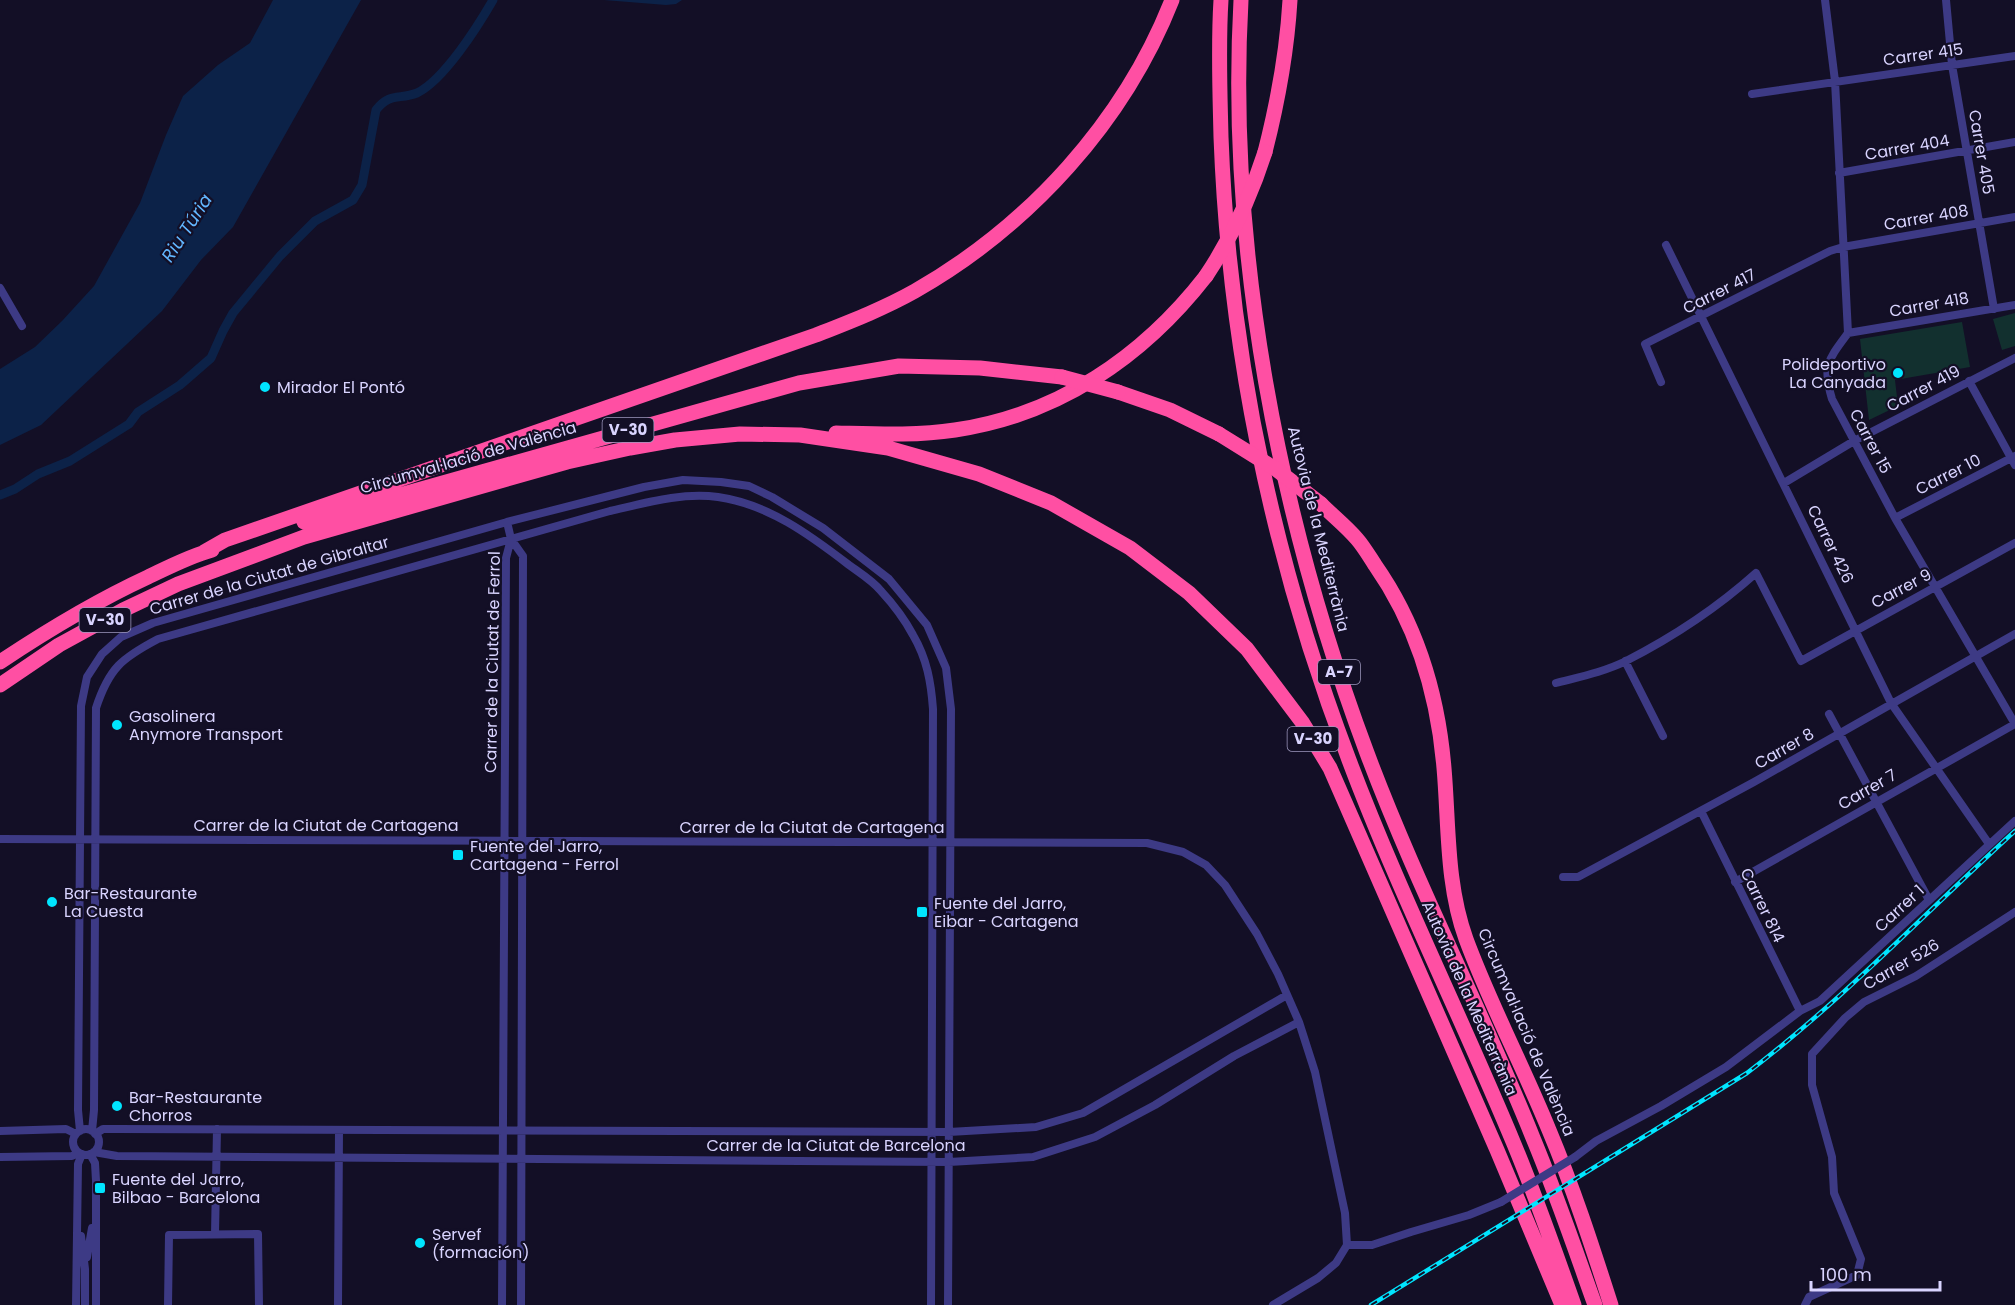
<svg xmlns="http://www.w3.org/2000/svg" width="2015" height="1305" font-family="Poppins,sans-serif">
<style>
.green{fill:#12302f}
.water{fill:#0c2248}
.lines{fill:none;stroke-linecap:round;stroke-linejoin:round}
.canal{stroke:#0c2248;stroke-width:9}
.street{stroke:#3d3a85;stroke-width:8}
.highway{stroke:#ff4fa3;stroke-width:15}
.rail-casing{stroke:#00e5ff;stroke-width:4.5}
.rail{stroke:#130f26;stroke-width:2;stroke-dasharray:7;stroke-linecap:butt}
.street-bridge{stroke:#3d3a85;stroke-width:8}
.highway-bridge{stroke:#ff4fa3;stroke-width:15}
.poi-dot{fill:#00e5ff;stroke:#130f26;stroke-width:2}
.labels{text-anchor:middle;stroke-width:4.5;stroke-linejoin:round;paint-order:stroke}
.shield{fill:#130f26;stroke:#9e99be;stroke-width:1.5}
.shield-label{font-size:15px;font-weight:bold;fill:#d9d4ff}
.street-label{font-size:16px;fill:#d9d4ff;stroke:#130f26}
.poi-label{font-size:16px;fill:#d9d4ff;stroke:#130f26;text-anchor:start}
.water-label{font-size:18px;font-style:italic;fill:#62b6ff;stroke:#130f26}
</style>
<rect width="100%" height="100%" fill="#130f26"/>
<path class="green" d="M2015,313v33l-13,4 -9,-31z
M1962,322l8,45 -75,13 3,26 -29,14 -9,-81z"/>
<path class="water" d="M273,0h88l-128,227 -32,33 -39,51 -121,114 -41,20v-76l35,-22 27,-26 32,-35 46,-83 26,-68 17,-39 35,-31 32,-22z
M604,0h78l-6,4 -10,1z"/>
<g class="lines">
<path class="canal" d="M0,495l15,-6 23,-15 32,-13 59,-37 9,-12 42,-27 31,-27 12,-27 10,-18 47,-57 35,-35 38,-21 9,-15 14,-75c14,-18 23,-10 41,-17 27,-13 61,-67 76,-93"/>
<path class="street" d="M1825,0l10,81 13,252c-20,27 -26,33 -16,66l63,119 120,206
M1946,0l6,65 42,244
M1752,94l263,-38
M1839,173l176,-31
M1666,245l225,458 98,141
M0,288l22,38
M1848,333l167,-28
M1969,381l46,84
M1661,382l-16,-38 185,-93 13,-4 172,-30
M1784,483l70,-42 161,-83
M1895,518l120,-62
M507,522l4,17 12,17 -2,749
M1625,661l38,75
M1556,683c23,-6 48,-11 70,-22 47,-24 92,-54 130,-88l45,88 214,-118
M1829,714l100,186
M1701,811l99,200
M0,839l1147,4 36,9 23,13 19,20 32,49 21,40 21,48 16,50 30,141 2,32
M1563,877h15l176,-95 261,-148
M1735,882l280,-158
M73 1142a13 13 0 1 1 26 0a13 13 0 1 1-26 0Z
M0,1131l66,-2 10,5
M80,1131l-2,-21 3,-404 6,-29 15,-23 19,-17 32,-14 354,-101 137,-35 39,-7 38,2 28,4 23,11 51,31 66,51 38,46 19,43 5,41 -3,596
M92,1131l2,-21 2,-402c13,-40 26,-50 62,-69l452,-128c35,-8 72,-19 108,-14 50,7 92,38 131,68 11,8 24,16 32,26 12,13 24,29 32,44 14,24 18,47 20,74l-2,596
M95,1134l8,-5h14l832,3 87,-5 47,-14 204,-118
M94,1152l23,4 832,6 84,-5 62,-20 60,-32 79,-49 65,-34
M90,1154l5,9 1,18v124
M0,1157l72,-1 6,-3
M1575,1157l21,-16 65,-35 65,-39 74,-56 20,-10 195,-180
M215,1234l2,-105
M81,1236l4,33v36
M1347,1245h25l39,-13 58,-17 32,-13
M87,1257l5,-29
M76,1305l2,-141 4,-10
M168,1305l1,-70 89,-1 1,71
M338,1305l1,-175
M502,1305l4,-747 5,-19
M1273,1305l45,-27 18,-15 11,-18
M1805,1305l4,-8 48,-22 4,-16 -27,-66 -2,-36 -20,-72v-31l33,-36 19,-16 52,-26 99,-64"/>
<path class="highway" d="M1221,0c-3,46 -1,92 0,137 8,213 52,423 128,623 49,130 112,256 165,384 22,53 41,107 60,161
M1241,0c-14,251 38,518 126,753 49,131 114,255 166,385 23,55 42,111 62,167
M1265,152c13,-51 22,-100 25,-152
M1118,392l52,18 49,24
M836,433c40,1 80,3 119,-3 103,-15 188,-73 251,-154
M1321,504c12,12 25,22 36,35 7,8 12,17 18,26 42,60 63,131 69,203 5,57 2,116 22,171 24,65 57,127 83,191 24,57 43,116 62,175
M304,522l495,-139 100,-17 81,2 82,9
M204,552l21,-12 591,-205c33,-13 67,-26 99,-44 114,-65 209,-169 257,-291
M0,662c48,-32 96,-61 148,-85 21,-10 42,-21 64,-27
M0,685l59,-40 64,-35 55,-26 126,-47 263,-75 63,-14 45,-8 65,-6 60,1 88,13 91,26 72,29 79,45 59,45 58,56 55,73 28,46 167,382 65,155"/>
<defs>
<path id="rail" d="M1371,1305l376,-232c96,-73 179,-161 268,-242"/>
</defs>
<use href="#rail" class="rail-casing"/>
<use href="#rail" class="rail"/>
<path class="street-bridge" d="M1501,1202l74,-45"/>
<path class="highway-bridge" d="M1206,276c26,-39 45,-80 59,-124
M1062,377l56,15
M1219,434l58,36 44,34"/>
</g>
<g class="poi-dot">
<circle cx="1898" cy="373" r="6"/>
<circle cx="265" cy="387" r="6"/>
<circle cx="117" cy="725" r="6"/>
<rect x="452" y="849" width="12" height="12" rx="3"/>
<circle cx="52" cy="902" r="6"/>
<rect x="916" y="906" width="12" height="12" rx="3"/>
<circle cx="117" cy="1106" r="6"/>
<rect x="94" y="1182" width="12" height="12" rx="3"/>
<circle cx="420" cy="1243" r="6"/>
</g>
<g class="labels">
<g class="shield">
<rect x="602.5" y="418" width="51" height="24" rx="4.5"/>
<rect x="79.5" y="608" width="51" height="24" rx="4.5"/>
<rect x="1318" y="660" width="42" height="24" rx="4.5"/>
<rect x="1287.5" y="727" width="51" height="24" rx="4.5"/>
</g>
<g class="shield-label">
<text x="628" y="435">V-30</text>
<text x="105" y="625">V-30</text>
<text x="1339" y="677">A-7</text>
<text x="1313" y="744">V-30</text>
</g>
<g class="street-label">
<text transform="translate(1923 54) rotate(-8)" y="6">Carrer 415</text>
<text transform="translate(1907 147) rotate(-10)" y="6">Carrer 404</text>
<text transform="translate(1982 152) rotate(80)" y="6">Carrer 405</text>
<text transform="translate(1926 217) rotate(-10)" y="6">Carrer 408</text>
<text transform="translate(1719 291) rotate(-27)" y="6">Carrer 417</text>
<text transform="translate(1929 304) rotate(-10)" y="6">Carrer 418</text>
<text transform="translate(1923 388) rotate(-28)" y="6">Carrer 419</text>
<text transform="translate(1871 441) rotate(62)" y="6">Carrer 15</text>
<text transform="translate(468 457) rotate(-16)" y="6">Circumval·lació de València</text>
<text transform="translate(1948 474) rotate(-27)" y="6">Carrer 10</text>
<text transform="translate(1319 529) rotate(76)" y="6">Autovia de la Mediterrània</text>
<text transform="translate(1831 544) rotate(64)" y="6">Carrer 426</text>
<text transform="translate(269 575) rotate(-16)" y="6">Carrer de la Ciutat de Gibraltar</text>
<text transform="translate(1901 588) rotate(-28)" y="6">Carrer 9</text>
<text transform="translate(492 662) rotate(-89)" y="6">Carrer de la Ciutat de Ferrol</text>
<text transform="translate(1784 748) rotate(-30)" y="6">Carrer 8</text>
<text transform="translate(1867 789) rotate(-30)" y="6">Carrer 7</text>
<text x="326" y="831">Carrer de la Ciutat de Cartagena</text>
<text x="812" y="833">Carrer de la Ciutat de Cartagena</text>
<text transform="translate(1763 905) rotate(64)" y="6">Carrer 814</text>
<text transform="translate(1899 908) rotate(-43)" y="6">Carrer 1</text>
<text transform="translate(1901 964) rotate(-30)" y="6">Carrer 526</text>
<text transform="translate(1470 998) rotate(66)" y="6">Autovia de la Mediterrània</text>
<text transform="translate(1527 1032) rotate(67)" y="6">Circumval·lació de València</text>
<text x="836" y="1151">Carrer de la Ciutat de Barcelona</text>
</g>
<g class="poi-label">
<text x="1886" y="370" text-anchor="end">Polideportivo<tspan x="1886" dy="18">La Canyada</tspan></text>
<text x="277" y="393">Mirador El Pontó</text>
<text x="129" y="722">Gasolinera<tspan x="129" dy="18">Anymore Transport</tspan></text>
<text x="470" y="852">Fuente del Jarro,<tspan x="470" dy="18">Cartagena - Ferrol</tspan></text>
<text x="64" y="899">Bar-Restaurante<tspan x="64" dy="18">La Cuesta</tspan></text>
<text x="934" y="909">Fuente del Jarro,<tspan x="934" dy="18">Eibar - Cartagena</tspan></text>
<text x="129" y="1103">Bar-Restaurante<tspan x="129" dy="18">Chorros</tspan></text>
<text x="112" y="1185">Fuente del Jarro,<tspan x="112" dy="18">Bilbao - Barcelona</tspan></text>
<text x="432" y="1240">Servef<tspan x="432" dy="18">(formación)</tspan></text>
</g>
<g class="water-label">
<text transform="translate(187 228) rotate(-57)" y="6">Riu Túria</text>
</g>
</g>
<path d="M1811 1281v9h129v-9" fill="none" stroke="#d9d4ff" stroke-width="3"/>
<text x="1820" y="1281" font-size="18" fill="#d9d4ff" stroke="#130f26" stroke-width="4.5" paint-order="stroke">100 m</text>
</svg>
